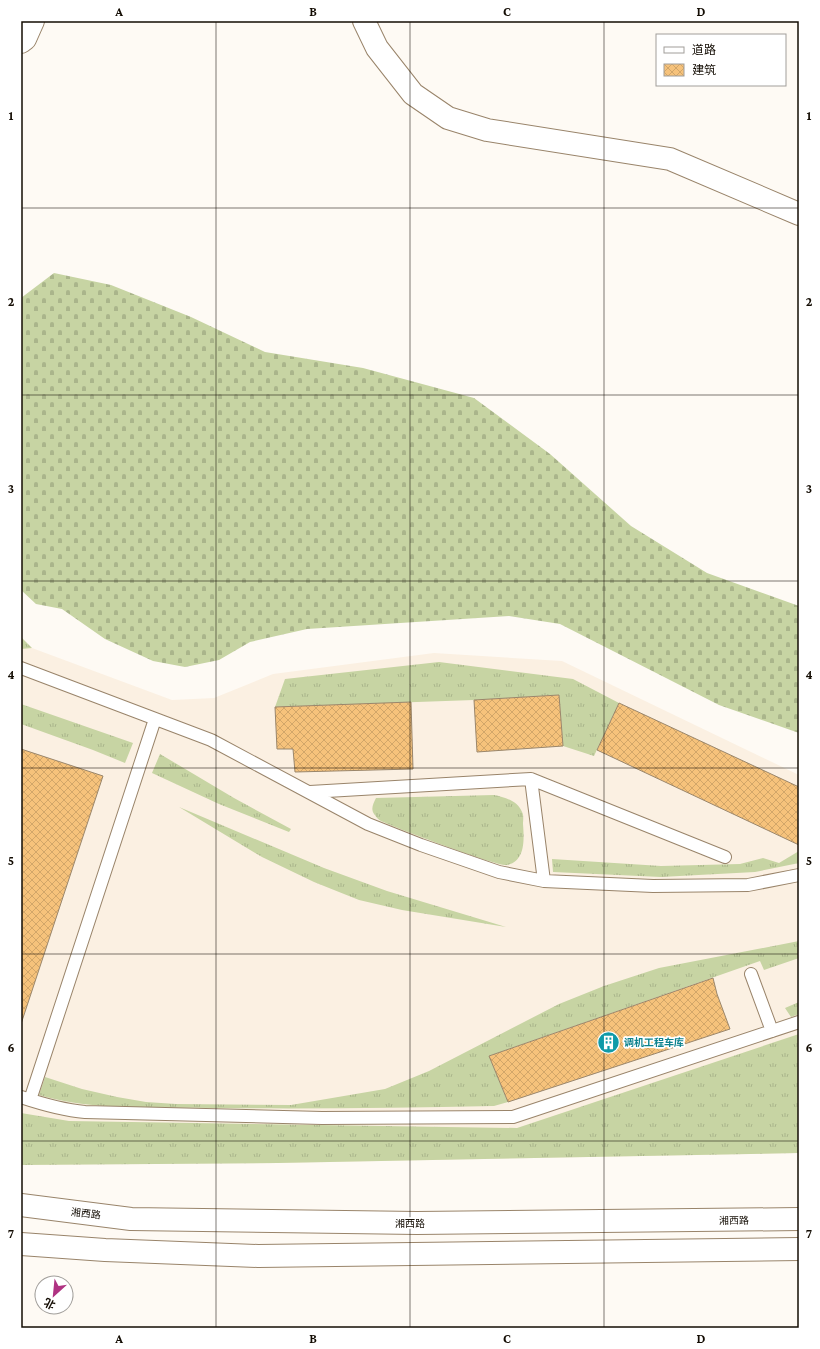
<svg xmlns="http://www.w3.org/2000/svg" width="820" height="1349" font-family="'Crimson Pro','Noto Sans SC',serif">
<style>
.built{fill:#fbf0e2}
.grass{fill:url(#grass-tufts)}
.cemetery{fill:url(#cemetery-stones)}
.building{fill:url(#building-cross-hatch);stroke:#9a866b}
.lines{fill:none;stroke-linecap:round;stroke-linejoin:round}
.lane-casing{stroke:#99846a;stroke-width:14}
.street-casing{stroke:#99846a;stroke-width:24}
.secondary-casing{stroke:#99846a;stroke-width:24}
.lane{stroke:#fff;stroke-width:12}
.street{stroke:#fff;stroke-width:22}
.secondary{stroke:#fff;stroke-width:22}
.grid{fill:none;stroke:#130c03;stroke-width:1;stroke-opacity:0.55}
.labels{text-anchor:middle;stroke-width:3.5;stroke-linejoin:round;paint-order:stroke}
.culture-label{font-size:10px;font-weight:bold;fill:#0d838f;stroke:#fff;text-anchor:start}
.street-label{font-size:10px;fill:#130c03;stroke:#fff}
.neatline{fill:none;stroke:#130c03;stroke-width:1.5}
.grid-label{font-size:13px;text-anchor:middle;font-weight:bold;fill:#130c03}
</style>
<defs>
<pattern id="grass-tufts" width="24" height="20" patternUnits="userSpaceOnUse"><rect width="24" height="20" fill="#c7d4a3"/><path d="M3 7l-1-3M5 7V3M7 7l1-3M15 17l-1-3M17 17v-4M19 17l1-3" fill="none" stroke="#aab58b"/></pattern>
<pattern id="cemetery-stones" width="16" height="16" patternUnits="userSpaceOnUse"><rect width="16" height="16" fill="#c7d4a3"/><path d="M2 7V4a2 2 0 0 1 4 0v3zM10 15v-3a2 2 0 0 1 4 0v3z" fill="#aab58b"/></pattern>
<pattern id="building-cross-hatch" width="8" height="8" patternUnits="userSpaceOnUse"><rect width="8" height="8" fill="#f6c27b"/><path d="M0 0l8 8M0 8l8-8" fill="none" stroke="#d2a669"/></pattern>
</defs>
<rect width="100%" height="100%" fill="#fefaf4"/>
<path class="built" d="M21,637l11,11 140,52 42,-2 59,-24 161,-21 128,8 237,114v378l-521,10 -257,2z"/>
<path class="grass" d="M21,637l11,11 -11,1z
M439,662l134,17 46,24 -25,53 -31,-10 -4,-51 -85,5 -199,7 10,-28z
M21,704l112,39 -8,20 -32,-13 -72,-26z
M160,754l74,44 57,31 -2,3 -70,-28 -67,-31z
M494,795c10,2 24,6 28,17 2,3 1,9 1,12 1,14 3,37 -16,41 -9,2 -111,-37 -126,-44 -2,-1 -5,-4 -6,-6 -5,-5 -2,-11 1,-17z
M179,807l145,61 63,23 119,36 -104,-17 -43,-10 -45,-18 -52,-25z
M799,851v12l-44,9 -94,5 -108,-5 -1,-13 109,7 79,-2 23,-6 16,5z
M799,941v17l-35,12 -4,-9 -271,95 19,46 -14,4c-94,2 -187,3 -281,2 -58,-1 -119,3 -174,-13l6,-18 37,12 35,8 29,5 30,2 115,1 94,-16 44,-18 130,-67 45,-18 55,-18z
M799,1002v12l-8,3 -6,-9z
M799,1034v119l-521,10 -257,2v-52l48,8 448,7z"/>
<path class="cemetery" d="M54,273l57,12 80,32 74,35 98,16 111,30 76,56 81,72 76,47 92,33v127l-80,-28 -159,-81 -51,-8 -202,13 -57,13 -31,18 -34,7 -32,-6 -48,-22 -43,-30 -26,-5 -15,-14v-292z"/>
<path class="building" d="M559,695l4,51 -86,6 -3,-52z
M411,702l2,67 -118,3 -2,-23h-16l-2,-42z
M619,703l180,84v58l-202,-95z
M21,749l82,27 -82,248z
M713,978l4,16 13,35 -222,73 -19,-46z"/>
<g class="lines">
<defs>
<path id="lane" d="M21,668l190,72 157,84 53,21 78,27 45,9 109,5 95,-1 51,-10
M531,779l194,78
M310,792l221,-13 13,102
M751,974l21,57
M21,1097c21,7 41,13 64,15l237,6 191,-1 286,-95
M30,1100l125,-381"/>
<path id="street" d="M364,21l13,27 36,46 35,24 39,12 183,29 129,55
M21,42l4,-3 8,-18"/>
<path id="secondary" d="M21,1205l110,14 286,4 382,-4
M21,1244l84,6 153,6 541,-7"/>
</defs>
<use href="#lane" class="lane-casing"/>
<use href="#street" class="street-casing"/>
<use href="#secondary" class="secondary-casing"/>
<use href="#lane" class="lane"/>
<use href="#street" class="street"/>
<use href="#secondary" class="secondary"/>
</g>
<path class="grid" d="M216,21v1307M410,21v1307M604,21v1307M21,208h778M21,395h778M21,581h778M21,768h778M21,954h778M21,1141h778"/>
<defs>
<symbol id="building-disc" viewBox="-11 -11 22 22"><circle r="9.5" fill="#0f9aa8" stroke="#fff"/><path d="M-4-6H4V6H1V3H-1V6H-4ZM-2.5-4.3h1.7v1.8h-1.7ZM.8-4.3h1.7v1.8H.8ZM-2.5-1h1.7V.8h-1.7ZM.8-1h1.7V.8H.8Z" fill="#fff"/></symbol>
</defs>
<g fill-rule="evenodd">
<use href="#building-disc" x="596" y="1030" width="25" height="25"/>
</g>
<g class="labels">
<g class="culture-label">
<text x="624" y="1046">调机工程车库</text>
</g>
<g class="street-label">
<text transform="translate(86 1213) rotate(7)" y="4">湘西路</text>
<text transform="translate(734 1220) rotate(-1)" y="4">湘西路</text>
<text x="410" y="1227">湘西路</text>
</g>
</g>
<rect width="820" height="1349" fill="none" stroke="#ffffff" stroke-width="44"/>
<rect x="656" y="34" width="130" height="52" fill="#ffffff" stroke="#a19e9a"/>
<rect x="664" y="47" width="20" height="6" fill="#ffffff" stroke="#a19e9a"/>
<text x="692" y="54" font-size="12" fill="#130c03">道路</text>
<rect x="664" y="64" width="20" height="12" fill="url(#building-cross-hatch)" stroke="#a19e9a"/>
<text x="692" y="74" font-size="12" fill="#130c03">建筑</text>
<g transform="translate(54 1295) rotate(207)"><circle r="19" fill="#ffffff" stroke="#a19e9a"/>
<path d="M0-3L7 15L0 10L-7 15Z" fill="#af3282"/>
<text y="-6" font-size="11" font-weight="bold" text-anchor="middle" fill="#130c03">北</text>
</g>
<rect x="22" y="22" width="776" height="1305" class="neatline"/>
<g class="grid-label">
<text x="119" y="16">A</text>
<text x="313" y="16">B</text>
<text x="507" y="16">C</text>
<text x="701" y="16">D</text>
<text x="11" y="120">1</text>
<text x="809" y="120">1</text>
<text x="11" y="306">2</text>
<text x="809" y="306">2</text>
<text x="11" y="493">3</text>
<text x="809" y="493">3</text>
<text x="11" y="679">4</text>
<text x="809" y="679">4</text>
<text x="11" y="865">5</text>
<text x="809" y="865">5</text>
<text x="11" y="1052">6</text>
<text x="809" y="1052">6</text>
<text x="11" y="1238">7</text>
<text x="809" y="1238">7</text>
<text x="119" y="1343">A</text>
<text x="313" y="1343">B</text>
<text x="507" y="1343">C</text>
<text x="701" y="1343">D</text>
</g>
</svg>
